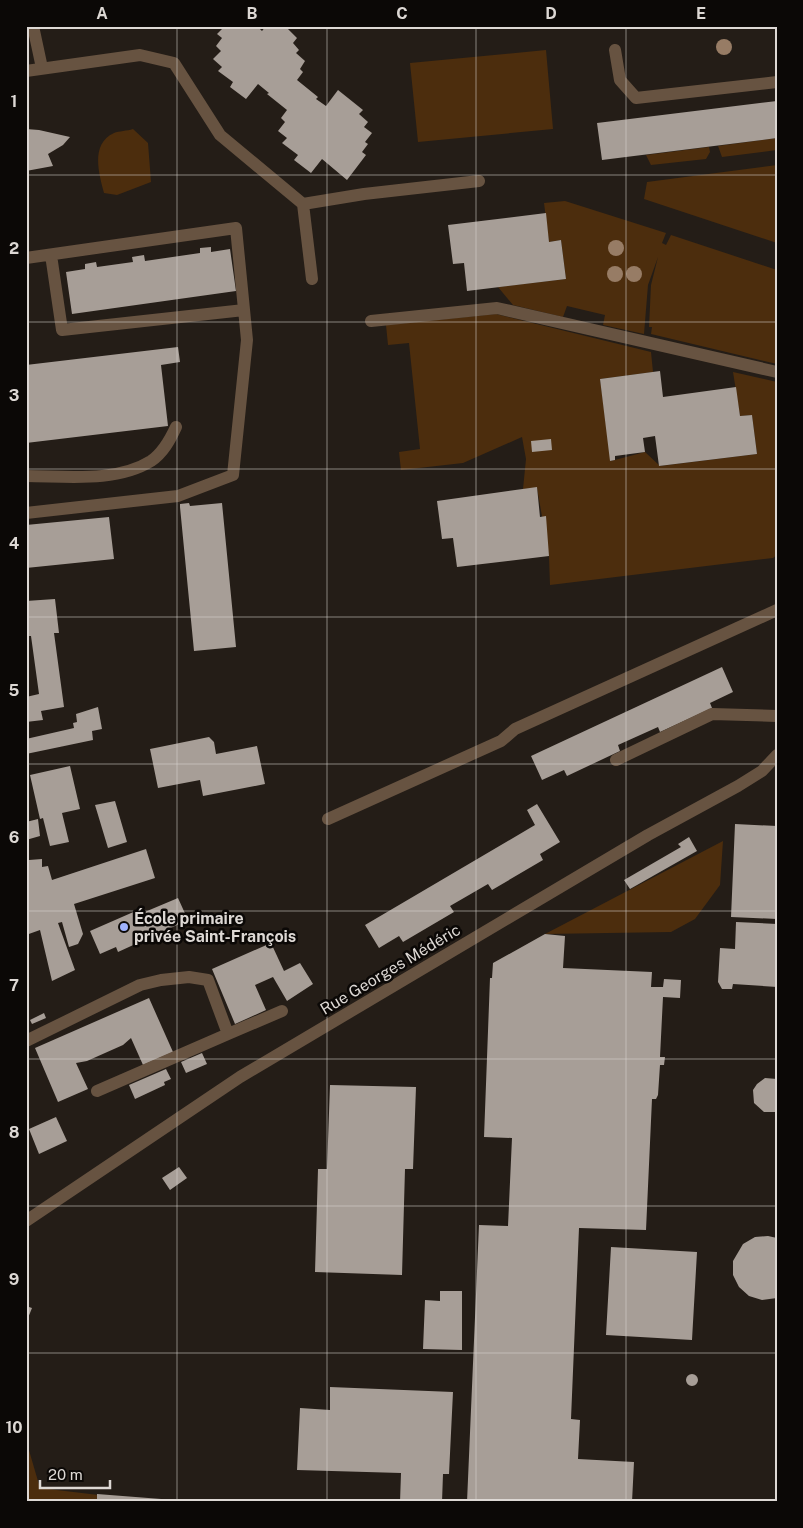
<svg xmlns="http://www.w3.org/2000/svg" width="803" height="1528" font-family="'Public Sans',sans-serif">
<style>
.green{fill:#4c2d0d}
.building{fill:#a79e97}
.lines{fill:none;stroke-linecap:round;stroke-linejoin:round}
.minor{stroke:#675341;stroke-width:12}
.tree{fill:#977c65}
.grid{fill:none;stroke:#ddd8d4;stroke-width:1;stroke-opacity:0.55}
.poi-dot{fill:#a0b3fd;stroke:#0b0806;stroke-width:2}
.labels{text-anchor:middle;stroke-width:5;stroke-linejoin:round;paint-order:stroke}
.poi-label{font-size:16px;font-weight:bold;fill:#ddd8d4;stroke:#0b0806;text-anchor:start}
.street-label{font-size:16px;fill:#ddd8d4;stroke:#0b0806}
.neatline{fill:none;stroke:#ddd8d4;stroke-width:2}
.grid-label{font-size:16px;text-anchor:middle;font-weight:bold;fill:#ddd8d4}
</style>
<rect width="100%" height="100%" fill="#241d17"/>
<path class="green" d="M546,50l7,79 -135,13 -8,-79z
M133,129l15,14 3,39 -34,13 -13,-2c-5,-19 -14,-49 10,-60 5,-2 13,-2 19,-4z
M777,138v12l-55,7 -4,-11z
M709,147l1,5 -4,7 -55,6 -5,-10z
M777,165v78l-133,-44 3,-17z
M565,201l101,32 -4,10 4,2 5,-10 106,35v94l-126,-30 1,-7h-3l2,-42 7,-28 -10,28 -4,49 -41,-9 2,-10 -38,-9 -4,11 -50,-12 -15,-18 68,-8 -5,-39 -12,2 -5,-39z
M496,314l155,38 2,20 -53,7 11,82 34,-9 15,14 97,-12 -5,-39 -12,1 -7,-44 44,10v173l-4,3 -223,27 -1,-29 -12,-68 -14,1 3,-30 -4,-22 -59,26 -62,7 -2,-18 21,-3 -11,-106 -21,2 -2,-20z
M723,841l-3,44 -25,34 -24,13 -126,2z
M26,1440l14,48 117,14h-131z"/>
<path class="building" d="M225,26h32l5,5 4,-5h19l12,12 -4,5 6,7 -3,3 9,8 -5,8 3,3 -6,8 21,17 -2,2 10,7 12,-16 25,20 -4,4 9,8 -4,5 8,6 -7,9 3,2 -6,8 4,3 -19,25 -25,-21 -11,14 -17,-13 4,-5 -16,-12 5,-5 -9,-7 7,-9 -4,-4 6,-8 -20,-16 2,-1 -11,-9 -12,15 -16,-12 3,-5 -15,-11 4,-4 -9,-8 8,-8 -5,-5 6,-8 -5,-4z
M777,101v37l-175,22 -5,-37z
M26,129l13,1 31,7 -7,8 -15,9 5,12 -27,5z
M546,213l3,29 12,-2 5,39 -99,12 -3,-28 -11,1 -5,-39z
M211,247v5l19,-3 6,42 -164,23 -6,-42 19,-3v-5l11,-2 1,5 36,-5 -1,-5 12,-2 1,6 55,-8v-5z
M178,347l2,15 -19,3 7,61 -142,17v-78z
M660,371l3,26 73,-10 4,29 12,-1 5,39 -98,12 -4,-30 -12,2 2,14 -30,4v4l-5,1 -10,-82z
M551,439l1,11 -20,2 -1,-11z
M537,487l3,30 6,-1 3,40 -92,11 -4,-29 -11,1 -5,-38z
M189,503l1,3 32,-3 14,144 -42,4 -14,-144v-3z
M109,517l5,42 -88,9v-43z
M55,599l4,34h-5l10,74 -23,4 2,9 -17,2v-25l13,-3 -8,-58h-5v-35z
M722,667l11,25 -23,11 2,5 -52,24 -2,-5 -40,18 2,6 -53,25 -3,-6 -22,10 -11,-24z
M98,707l4,22 -10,2 1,9 -67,14v-15l48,-11 -1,-5 4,-1 -1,-8z
M209,737l5,5 2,12 41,-8 8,38 -62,12 -3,-16 -42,8 -8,-39z
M70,766l10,43 -18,4 7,29 -19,4 -7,-28 -3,1 -10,-44z
M115,801l12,41 -19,6 -13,-43z
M537,804l23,38 -20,12 3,6 -51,30 -4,-6 -38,22 4,6 -51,30 -4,-6 -20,12 -14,-23 170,-100 -8,-15z
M38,819l2,17 -14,4v-18z
M735,824l42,2v93l-46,-2z
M689,837l8,14 -67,38 -6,-9 57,-33 -3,-3z
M146,849l9,29 -81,26 9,30 -5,10 -9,3 -7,-25 -4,1 17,47 -23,11 -12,-51 -14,5v-71l3,-1v-3l13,-1v8l6,-1 4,14z
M178,898l10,22 -70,32 -2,-5 -16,7 -10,-23 48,-21 2,4z
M736,922l41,2v63l-44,-3 -1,5h-10l-4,-7 2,-34 15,1z
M545,934l20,2 -2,32 89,4 -1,15h12l1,-8 17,1 -1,18 -17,-1 -3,60h5l-1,8h-4l-2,30 -2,4h-4l-6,131 -67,-2 -8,191 9,1 -2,39 56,3 -2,40h-165l12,-277 29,1 4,-88 -28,-1 6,-159h2l1,-15z
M271,943l13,28 16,-8 13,21 -26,17 -14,-24 -18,8 11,25 -31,14 -23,-55z
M149,998l24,54 -30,13 -12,-27 -8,7 -36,16 -11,2 12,26 -30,13 -23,-54z
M44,1013l2,5 -14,6 -2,-4z
M202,1053l5,11 -21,9 -5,-11z
M166,1069l5,10 -7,3 1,3 -30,14 -6,-14z
M765,1078l12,1v33h-13l-10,-9 -1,-13 4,-6z
M330,1085l86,2 -3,82h-8l-3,106 -87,-3 3,-103h9z
M56,1117l11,24 -28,13 -10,-25z
M179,1167l8,11 -17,12 -8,-12z
M768,1236l9,2v60l-15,2 -13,-4 -10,-9 -6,-12v-14l10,-17 12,-7z
M611,1247l86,5 -5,88 -86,-5z
M440,1291h22v59l-39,-1 2,-49 15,1z
M26,1306l6,2 -6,15z
M686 1380a6 6 0 1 1 12 0a6 6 0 1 1-12 0Z
M330,1387l123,5 -4,82h-6l-1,28h-42l1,-29 -104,-3 3,-62 30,2z
M97,1494l77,6v2h-77z"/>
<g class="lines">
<path class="minor" d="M33,26l9,42
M615,50l5,30 16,18 141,-16
M26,71l114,-16 34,8 46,72 83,69 61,-10 115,-13
M303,204l9,75
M51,255l11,75 182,-20
M26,258l210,-30 11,112 -14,135 -55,21 -152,17
M371,321l126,-13 280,64
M26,476c39,0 90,7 125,-15 12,-8 19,-21 25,-34
M616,760l96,-46 65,2
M328,819l173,-78 14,-12 262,-119
M228,1034l54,-23
M26,1041l114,-56 21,-5 28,-3 19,3 20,54 -131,57
M26,1221l214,-144 408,-242 90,-49 24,-15 15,-16"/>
</g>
<g class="tree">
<circle cx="724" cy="47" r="8"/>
<circle cx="616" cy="248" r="8"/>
<circle cx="615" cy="274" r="8"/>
<circle cx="634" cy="274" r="8"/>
</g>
<path class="grid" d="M177,26v1476M327,26v1476M476,26v1476M626,26v1476M26,175h751M26,322h751M26,469h751M26,617h751M26,764h751M26,911h751M26,1059h751M26,1206h751M26,1353h751"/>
<circle class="poi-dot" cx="124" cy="927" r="5"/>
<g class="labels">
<g class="poi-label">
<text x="134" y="924">École primaire<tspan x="134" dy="18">privée Saint-François</tspan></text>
</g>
<g class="street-label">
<text transform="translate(390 969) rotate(-31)" y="6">Rue Georges Médéric</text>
</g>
</g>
<rect width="803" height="1528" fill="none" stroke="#0b0806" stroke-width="55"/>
<path d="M40 1480v8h70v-8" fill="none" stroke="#ddd8d4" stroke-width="2.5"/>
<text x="48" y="1480" font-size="15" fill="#ddd8d4" stroke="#0b0806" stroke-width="4" paint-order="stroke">20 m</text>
<rect x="28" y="28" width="748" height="1472" class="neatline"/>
<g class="grid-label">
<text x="102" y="19">A</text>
<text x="252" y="19">B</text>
<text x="402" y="19">C</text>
<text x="551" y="19">D</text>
<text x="701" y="19">E</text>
<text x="14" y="107">1</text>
<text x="14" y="254">2</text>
<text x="14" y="401">3</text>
<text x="14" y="549">4</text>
<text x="14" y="696">5</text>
<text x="14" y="843">6</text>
<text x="14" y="991">7</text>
<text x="14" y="1138">8</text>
<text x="14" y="1285">9</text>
<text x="14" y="1433">10</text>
</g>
</svg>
